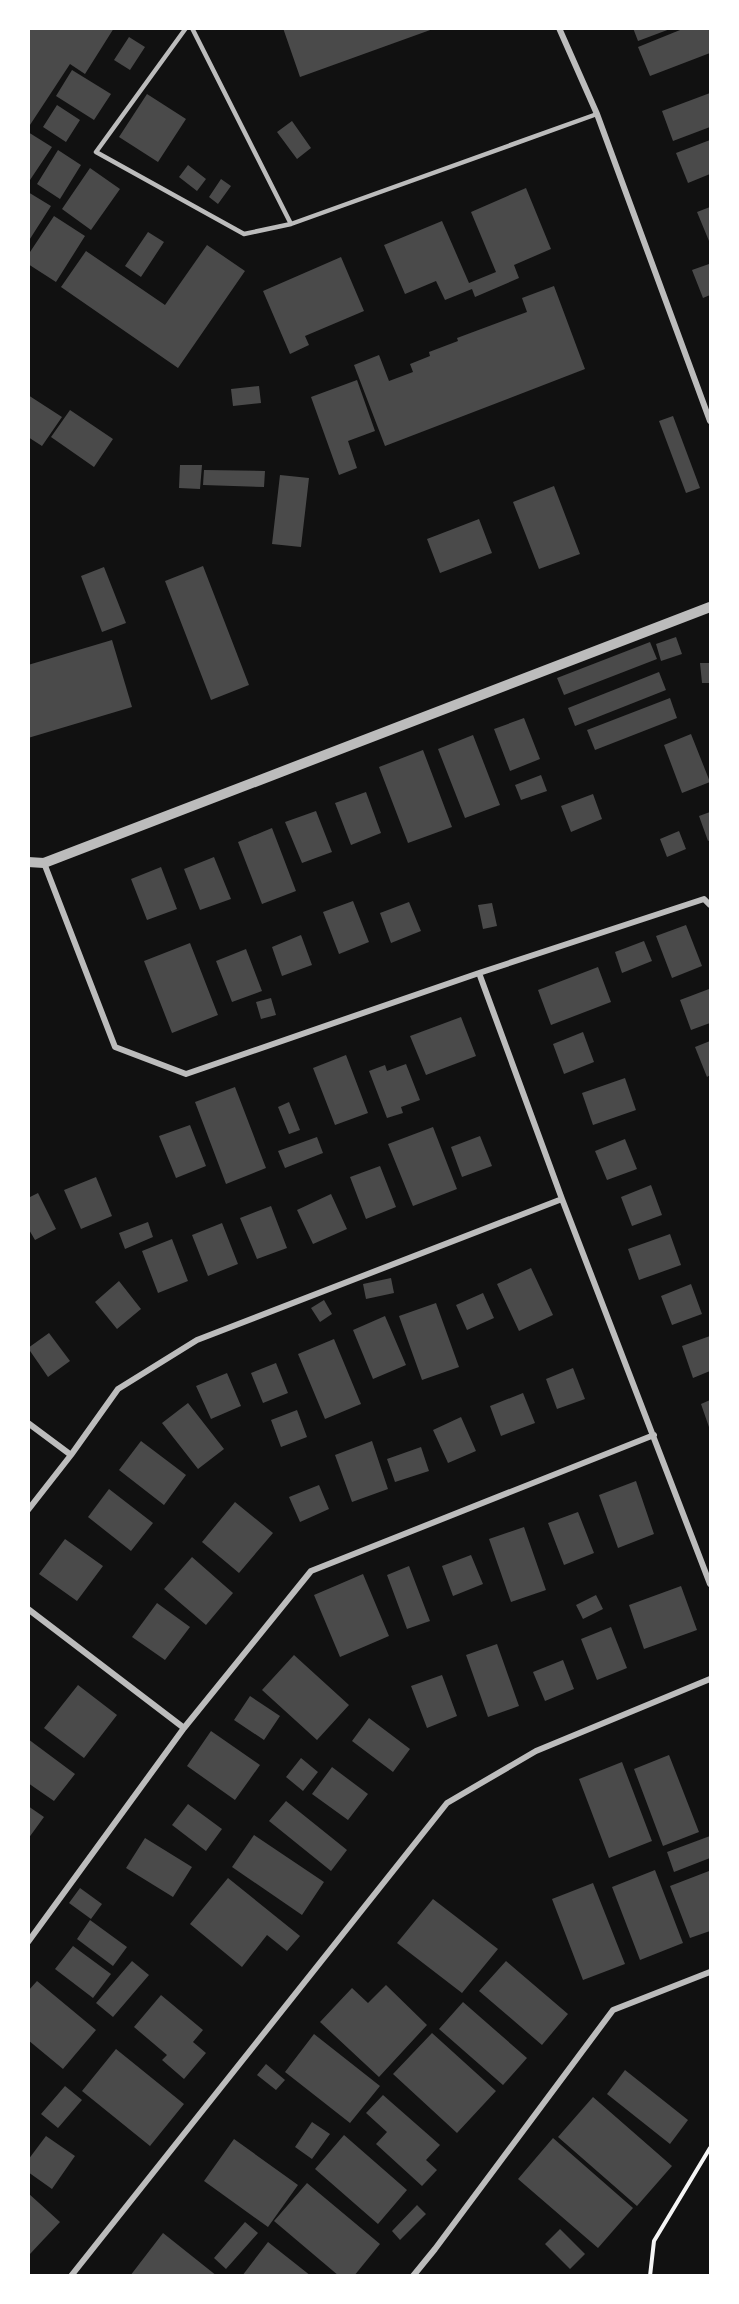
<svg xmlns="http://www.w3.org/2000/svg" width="739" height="2304" font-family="'Public Sans',sans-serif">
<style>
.building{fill:#4a4a4a}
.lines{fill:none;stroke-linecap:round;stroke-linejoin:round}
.path{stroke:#f5f5f5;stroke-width:4}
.service{stroke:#bcbcbc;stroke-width:4.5}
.minor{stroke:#bcbcbc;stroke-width:6}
.tertiary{stroke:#bcbcbc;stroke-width:10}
</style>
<rect width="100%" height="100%" fill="#111"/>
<path class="building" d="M28,28h86l-29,46 -15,-10 -42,64z
M283,28h150v1l-133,48z
M633,28h37v1l-32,12z
M685,28h25v25l-60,23 -12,-29z
M129,37l16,10 -15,23 -16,-10z
M72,70l39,24 -17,26 -38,-24z
M710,93v34l-37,14 -11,-30z
M147,94l39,25 -28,43 -39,-25z
M57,105l23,15 -14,22 -23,-15z
M292,121l19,27 -14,11 -20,-27z
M28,132l24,15 -24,36z
M710,140v34l-22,9 -12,-30z
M58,150l23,15 -21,34 -23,-15z
M188,165l18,14 -9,12 -18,-14z
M90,168l30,21 -29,41 -29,-21z
M221,179l10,7 -13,18 -9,-7z
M526,188l25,61 -37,16 5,13 -44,19 -3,-8 -27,11 -9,-19 -31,13 -21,-49 58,-24 27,62 27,-11 -25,-60z
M28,192l23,14 -23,36z
M710,207v34h-1l-12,-29z
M54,216l31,20 -29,46 -28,-18v-9z
M148,232l16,10 -23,35 -16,-11z
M207,245l38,26 -67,97 -117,-81 25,-36 79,54z
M341,257l23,54 -59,25 4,9 -19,9 -27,-63z
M709,264l1,31 -7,3 -11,-28z
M554,286l31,83 -200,77 -31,-81 25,-10 10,26 24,-9 -3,-8 20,-8 -1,-4 29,-11 -1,-3 70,-26 -5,-14z
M357,380l18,51 -27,10 9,27 -18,7 -28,-78z
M259,386l2,17 -28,3 -2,-17z
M28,395l34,22 -20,29 -14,-9z
M70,410l43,29 -19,28 -43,-30z
M673,416l27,72 -14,5 -27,-72z
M180,465h22l-2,24 -21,-1z
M204,470l61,1 -1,16 -61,-2z
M280,475l29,3 -8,69 -29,-3z
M554,486l26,68 -41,15 -26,-67z
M479,519l13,34 -52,20 -13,-34z
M203,566l46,119 -38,15 -46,-119z
M104,567l22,56 -24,9 -21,-56z
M676,637l6,17 -21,7 -5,-17z
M112,640l20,67 -104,31v-73z
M650,642l7,17 -93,36 -7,-17z
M700,663h10v20h-8z
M659,672l7,18 -91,36 -7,-18z
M670,698l7,20 -82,32 -8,-20z
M524,718l16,41 -30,12 -16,-42z
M691,734l19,48 -28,11 -18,-48z
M473,735l27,70 -35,13 -27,-69z
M423,750l29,77 -44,16 -29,-76z
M541,775l6,16 -26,9 -6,-15z
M366,792l15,41 -30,12 -16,-42z
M593,794l9,25 -31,13 -10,-26z
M316,811l16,41 -30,11 -17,-41z
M710,812v28l-2,1 -9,-25z
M272,828l24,63 -34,13 -24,-62z
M679,831l7,18 -19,8 -7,-18z
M214,857l17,42 -31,11 -16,-41z
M161,867l16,42 -30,11 -16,-41z
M353,901l16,41 -30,12 -16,-42z
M409,902l12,29 -30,12 -11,-30z
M492,903l5,23 -14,3 -5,-24z
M686,925l16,41 -30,12 -16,-42z
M301,935l11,30 -30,11 -10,-29z
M644,941l8,20 -30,12 -7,-21z
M190,943l28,72 -46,18 -28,-72z
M246,949l16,42 -30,11 -16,-41z
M598,967l13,35 -60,23 -13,-35z
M709,989l1,34 -19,7 -11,-30z
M271,998l5,17 -15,4 -5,-17z
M461,1017l15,39 -50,19 -16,-39z
M583,1032l11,30 -30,12 -11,-30z
M710,1041v34l-3,2 -12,-30z
M346,1055l22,58 -33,12 -22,-57z
M406,1064l14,36 -19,7 2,6 -16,5 -18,-47 16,-6 2,6z
M625,1078l11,32 -43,15 -11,-32z
M235,1087l31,81 -40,16 -31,-82z
M289,1102l11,28 -11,4 -11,-27z
M190,1125l16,41 -30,12 -17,-42z
M433,1127l24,62 -44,17 -25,-62z
M480,1136l12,30 -30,11 -11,-30z
M317,1137l6,16 -38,15 -7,-17z
M625,1139l12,30 -30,11 -12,-29z
M380,1166l16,41 -30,12 -16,-42z
M96,1177l16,39 -31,13 -17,-39z
M651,1185l11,30 -30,11 -11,-29z
M38,1193l18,36 -21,11 -7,-12v-30z
M331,1194l16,35 -34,15 -16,-34z
M271,1206l16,42 -30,11 -17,-41z
M148,1222l5,15 -28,12 -6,-16z
M222,1223l16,41 -30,12 -16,-41z
M670,1234l11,31 -42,15 -11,-31z
M172,1239l16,42 -30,12 -16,-42z
M531,1268l22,47 -34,16 -22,-47z
M391,1278l3,15 -28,6 -3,-15z
M119,1281l22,28 -24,20 -22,-27z
M691,1284l11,30 -30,11 -11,-29z
M483,1293l11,25 -27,12 -11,-25z
M324,1300l8,14 -12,8 -9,-14z
M436,1303l23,64 -37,13 -23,-64z
M385,1316l21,49 -33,14 -20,-49z
M49,1333l21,28 -22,16 -20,-29z
M710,1336v35l-17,7 -11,-32z
M334,1339l27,65 -36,15 -27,-65z
M276,1363l12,30 -25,10 -12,-30z
M573,1368l12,31 -28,10 -11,-30z
M227,1373l14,33 -30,13 -15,-33z
M523,1393l12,30 -34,13 -11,-30z
M710,1400v30l-9,-26z
M188,1403l36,46 -26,20 -36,-46z
M297,1410l10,27 -26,10 -10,-27z
M461,1417l15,34 -28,12 -15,-33z
M141,1441l45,34 -22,30 -45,-35z
M372,1441l16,48 -36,13 -17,-47z
M421,1447l8,24 -34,11 -8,-23z
M636,1481l18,53 -36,14 -19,-53z
M319,1485l10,24 -29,13 -11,-25z
M109,1489l44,34 -22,28 -43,-34z
M235,1502l38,31 -34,40 -37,-31z
M578,1512l16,41 -30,12 -16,-42z
M524,1527l22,63 -35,12 -22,-63z
M65,1539l38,27 -26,35 -38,-27z
M471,1555l12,29 -30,12 -11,-30z
M192,1557l41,36 -27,32 -42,-36z
M409,1566l21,55 -23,8 -20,-54z
M363,1574l26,62 -49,21 -26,-62z
M681,1586l16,44 -53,19 -15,-44z
M596,1595l7,14 -20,10 -7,-14z
M157,1603l33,24 -25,33 -33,-23z
M611,1627l16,41 -30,12 -16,-41z
M497,1644l22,62 -31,11 -22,-62z
M294,1655l55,50 -32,35 -55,-50z
M563,1660l11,29 -29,12 -12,-29z
M442,1675l15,41 -30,12 -16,-42z
M78,1685l39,30 -33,43 -40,-30z
M250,1696l30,20 -16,24 -30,-20z
M369,1718l41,31 -17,23 -41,-31z
M211,1731l49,34 -25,35 -48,-34z
M28,1739l47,35 -21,27 -26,-18z
M669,1755l30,77 -36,14 -29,-77z
M301,1758l17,14 -15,19 -17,-14z
M622,1762l30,79 -43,17 -30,-79z
M332,1767l36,27 -20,26 -36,-26z
M286,1801l61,49 -16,21 -62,-50z
M188,1804l34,25 -16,22 -34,-26z
M28,1806l16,11 -16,22z
M254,1835l70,47 -22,33 -70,-48z
M710,1836v22l-36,14 -7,-20z
M145,1838l47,29 -19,30 -47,-29z
M655,1870l28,73 -43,17 -28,-73z
M709,1871l1,60 -20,7 -20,-52z
M228,1878l72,58 -13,15 -20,-16 -25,32 -52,-43z
M593,1883l32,81 -42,16 -31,-81z
M80,1888l22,16 -11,15 -22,-16z
M433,1899l65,50 -36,44 -65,-50z
M90,1920l37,27 -14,19 -36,-27z
M73,1946l38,28 -18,24 -38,-29z
M132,1961l17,14 -36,42 -17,-14z
M506,1961l62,53 -26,31 -63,-54z
M37,1981l59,49 -33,39 -35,-29v-49z
M386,1985l41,40 -48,52 -59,-55 32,-34 16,15z
M161,1995l42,35 -10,12 13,11 -22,26 -22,-19 5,-5 -33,-28z
M463,2002l64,56 -24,27 -64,-56z
M432,2033l64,58 -39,42 -64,-59z
M314,2034l66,52 -30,37 -65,-51z
M116,2049l68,55 -34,42 -68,-55z
M266,2064l19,16 -9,10 -19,-15z
M625,2070l63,50 -18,24 -63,-50z
M65,2086l17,14 -24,28 -17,-14z
M383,2095l57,50 -14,15 11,10 -15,16 -46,-42 11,-12 -21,-19z
M593,2097l79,69 -35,40 -79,-69z
M312,2122l18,12 -18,25 -17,-12z
M344,2135l63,55 -29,34 -63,-55z
M46,2136l29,20 -23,33 -24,-17v-12z
M553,2138l80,70 -35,40 -80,-69z
M234,2139l64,46 -30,42 -64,-46z
M307,2183l73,61 -26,32h-15l-65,-55z
M28,2193l32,29 -30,32 -2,-1z
M417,2205l9,9 -26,26 -8,-9z
M245,2222l13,11 -32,36 -12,-11z
M560,2229l25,25 -15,15 -25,-25z
M163,2233l54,43h-87z
M268,2242l43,34h-69z"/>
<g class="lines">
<path class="path" d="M650,2276l4,-35 56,-93"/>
<path class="service" d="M186,28l-90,124 148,82 47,-10
M192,28l99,196 306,-110"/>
<path class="minor" d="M559,28l38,86 113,307
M44,863l71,184 71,27 293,-101 225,-74 6,6
M479,973l83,226 148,385
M28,1423l43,32
M28,1510l43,-55 47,-66 79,-49 365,-141
M28,1609l156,119
M28,1942l156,-214 127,-157 343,-136
M71,2276l376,-473 89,-52 174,-72
M413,2276l22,-27 178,-239 97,-38"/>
<path class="tertiary" d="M28,862l16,1 666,-256"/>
</g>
<rect width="739" height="2304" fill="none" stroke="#ffffff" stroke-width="60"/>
</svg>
